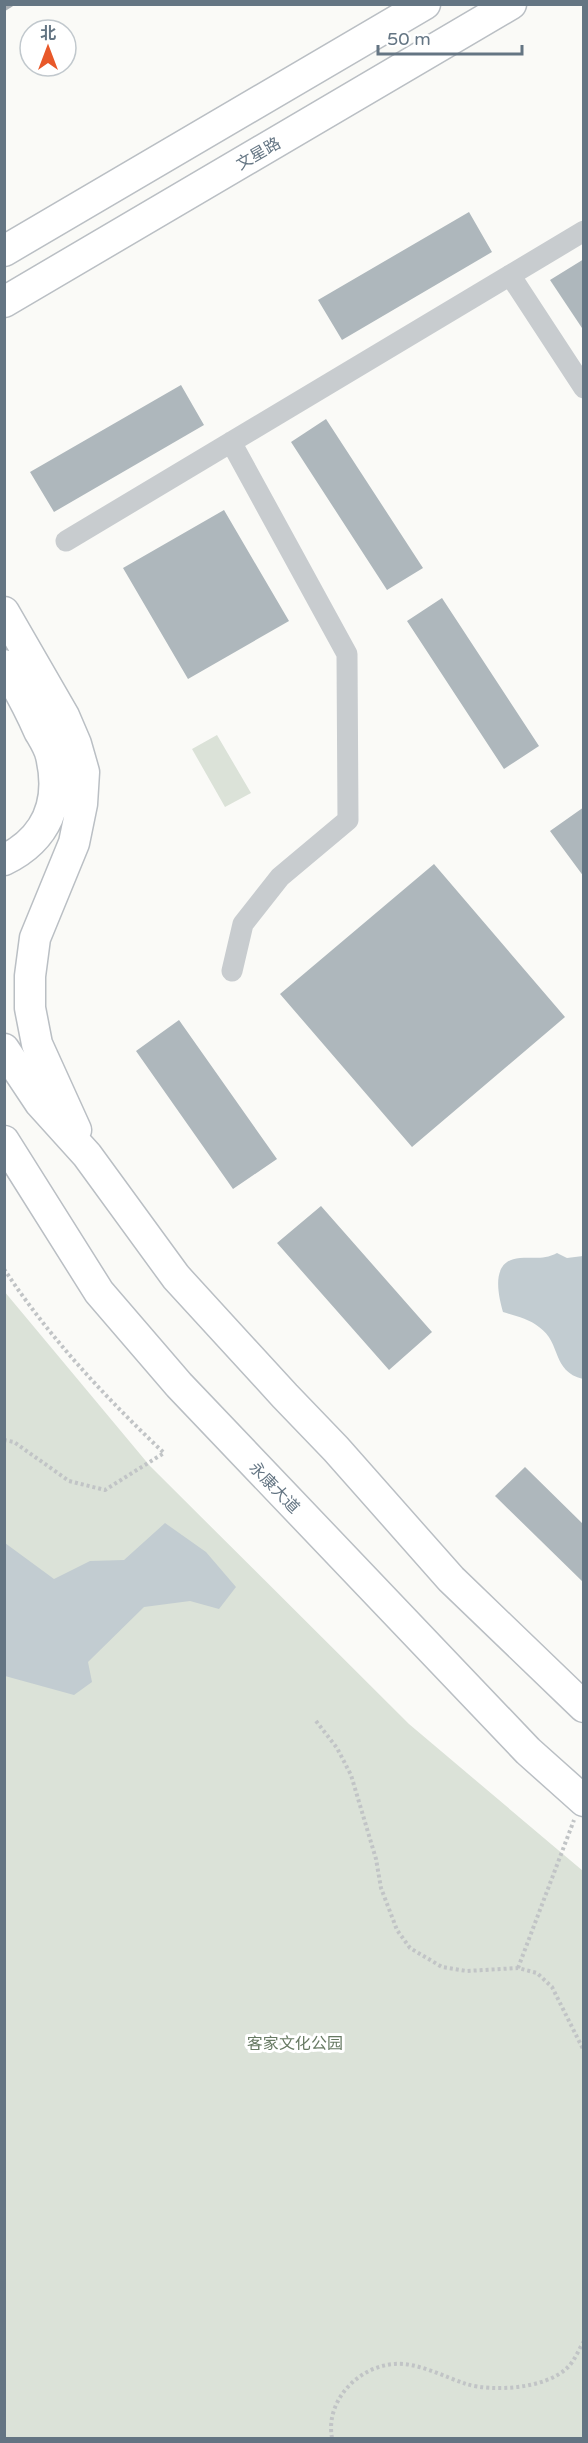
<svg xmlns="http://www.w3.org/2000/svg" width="588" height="2443" font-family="'Varela Round','Noto Sans SC',sans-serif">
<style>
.green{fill:#dbe2d8}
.water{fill:#c2ccd1}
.building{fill:#aeb7bc}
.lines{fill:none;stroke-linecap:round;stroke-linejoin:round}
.secondary-casing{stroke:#babfc4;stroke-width:33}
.path{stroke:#c1c4c6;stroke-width:4;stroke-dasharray:3 3;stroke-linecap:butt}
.street{stroke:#c8cccf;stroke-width:21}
.secondary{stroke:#fff;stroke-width:30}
.rail{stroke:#a8aeb4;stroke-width:4.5;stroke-dasharray:9 4.5;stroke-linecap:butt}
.labels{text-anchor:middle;stroke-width:6;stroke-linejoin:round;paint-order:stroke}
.street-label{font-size:16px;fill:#647583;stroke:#fff}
.park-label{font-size:16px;fill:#677a63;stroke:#fff}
</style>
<rect width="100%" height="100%" fill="#fafaf7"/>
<path class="green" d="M217,735l34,58 -26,14 -33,-58z
M4,1291l146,175 259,258 174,147v567h-578z"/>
<path class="water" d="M557,1253l10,5 16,-2v123c-32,-8 -21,-36 -44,-52 -10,-8 -24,-11 -36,-15 -5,-18 -13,-52 17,-54 14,-1 24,2 37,-5z
M165,1523l41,29 30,35 -17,22 -29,-8 -46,6 -56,55 4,20 -18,13 -69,-19v-133l49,36 36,-18 34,-1z"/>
<path class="building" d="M469,212l23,40 -150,88 -24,-40z
M584,259v72l-34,-51z
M181,385l23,40 -150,87 -24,-40z
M326,419l97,149 -36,22 -96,-148z
M224,510l65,111 -101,58 -65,-111z
M442,598l97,148 -35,23 -97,-148z
M584,807v70l-34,-46z
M434,864l131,153 -153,130 -132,-153z
M179,1020l98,139 -44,30 -97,-138z
M321,1206l111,126 -43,38 -112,-127z
M525,1467l59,58v58l-89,-87z"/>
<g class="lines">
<defs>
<path id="secondary" d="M4,251l421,-247
M4,302l507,-298
M4,612l60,104 12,28 8,28 -2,32 -8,39 -39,95 -5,38v32l7,36 39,86
M4,665c13,21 25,43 35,66 4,7 10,16 12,25 11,46 -4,83 -47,104
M4,1049l36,54 47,52 89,122 109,119 51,53 115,130 133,128
M4,1141l95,151 80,93 349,366 56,50"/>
</defs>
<use href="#secondary" class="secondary-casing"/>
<path class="path" d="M4,1269c45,68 101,128 160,184l-59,37 -36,-9 -55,-39 -10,-2
M316,1721l21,27 14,27 25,84 5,29 16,42 13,18 32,19 25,4 51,-3 19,5 15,14 32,64
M518,1968l56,-148
M332,2438c-7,-37 26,-72 63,-74 22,-2 50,13 71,20 27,8 79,5 101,-16 7,-6 12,-19 17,-27"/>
<path class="street" d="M510,275l74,113
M231,442l116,212 1,166 -68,57 -37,47 -11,47
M66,541l518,-310"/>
<use href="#secondary" class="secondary"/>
<path class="rail" d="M4,9l8,-5"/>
</g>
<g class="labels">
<g class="street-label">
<text transform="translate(258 153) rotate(-30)" y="6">文星路</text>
<text transform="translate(275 1487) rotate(46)" y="6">永康大道</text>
</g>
<g class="park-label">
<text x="295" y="2049">客家文化公园</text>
</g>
</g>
<rect width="588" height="2443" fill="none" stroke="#647583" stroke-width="12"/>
<g transform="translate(48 48)"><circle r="28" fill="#ffffff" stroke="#c1c8cd" stroke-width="1.5"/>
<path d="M0-4.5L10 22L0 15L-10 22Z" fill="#e85829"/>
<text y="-9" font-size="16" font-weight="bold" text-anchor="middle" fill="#647583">北</text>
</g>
<path d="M378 45v9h144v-9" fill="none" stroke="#647583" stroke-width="3"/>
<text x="387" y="45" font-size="18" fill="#647583" stroke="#ffffff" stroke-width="4.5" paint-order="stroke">50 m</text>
</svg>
